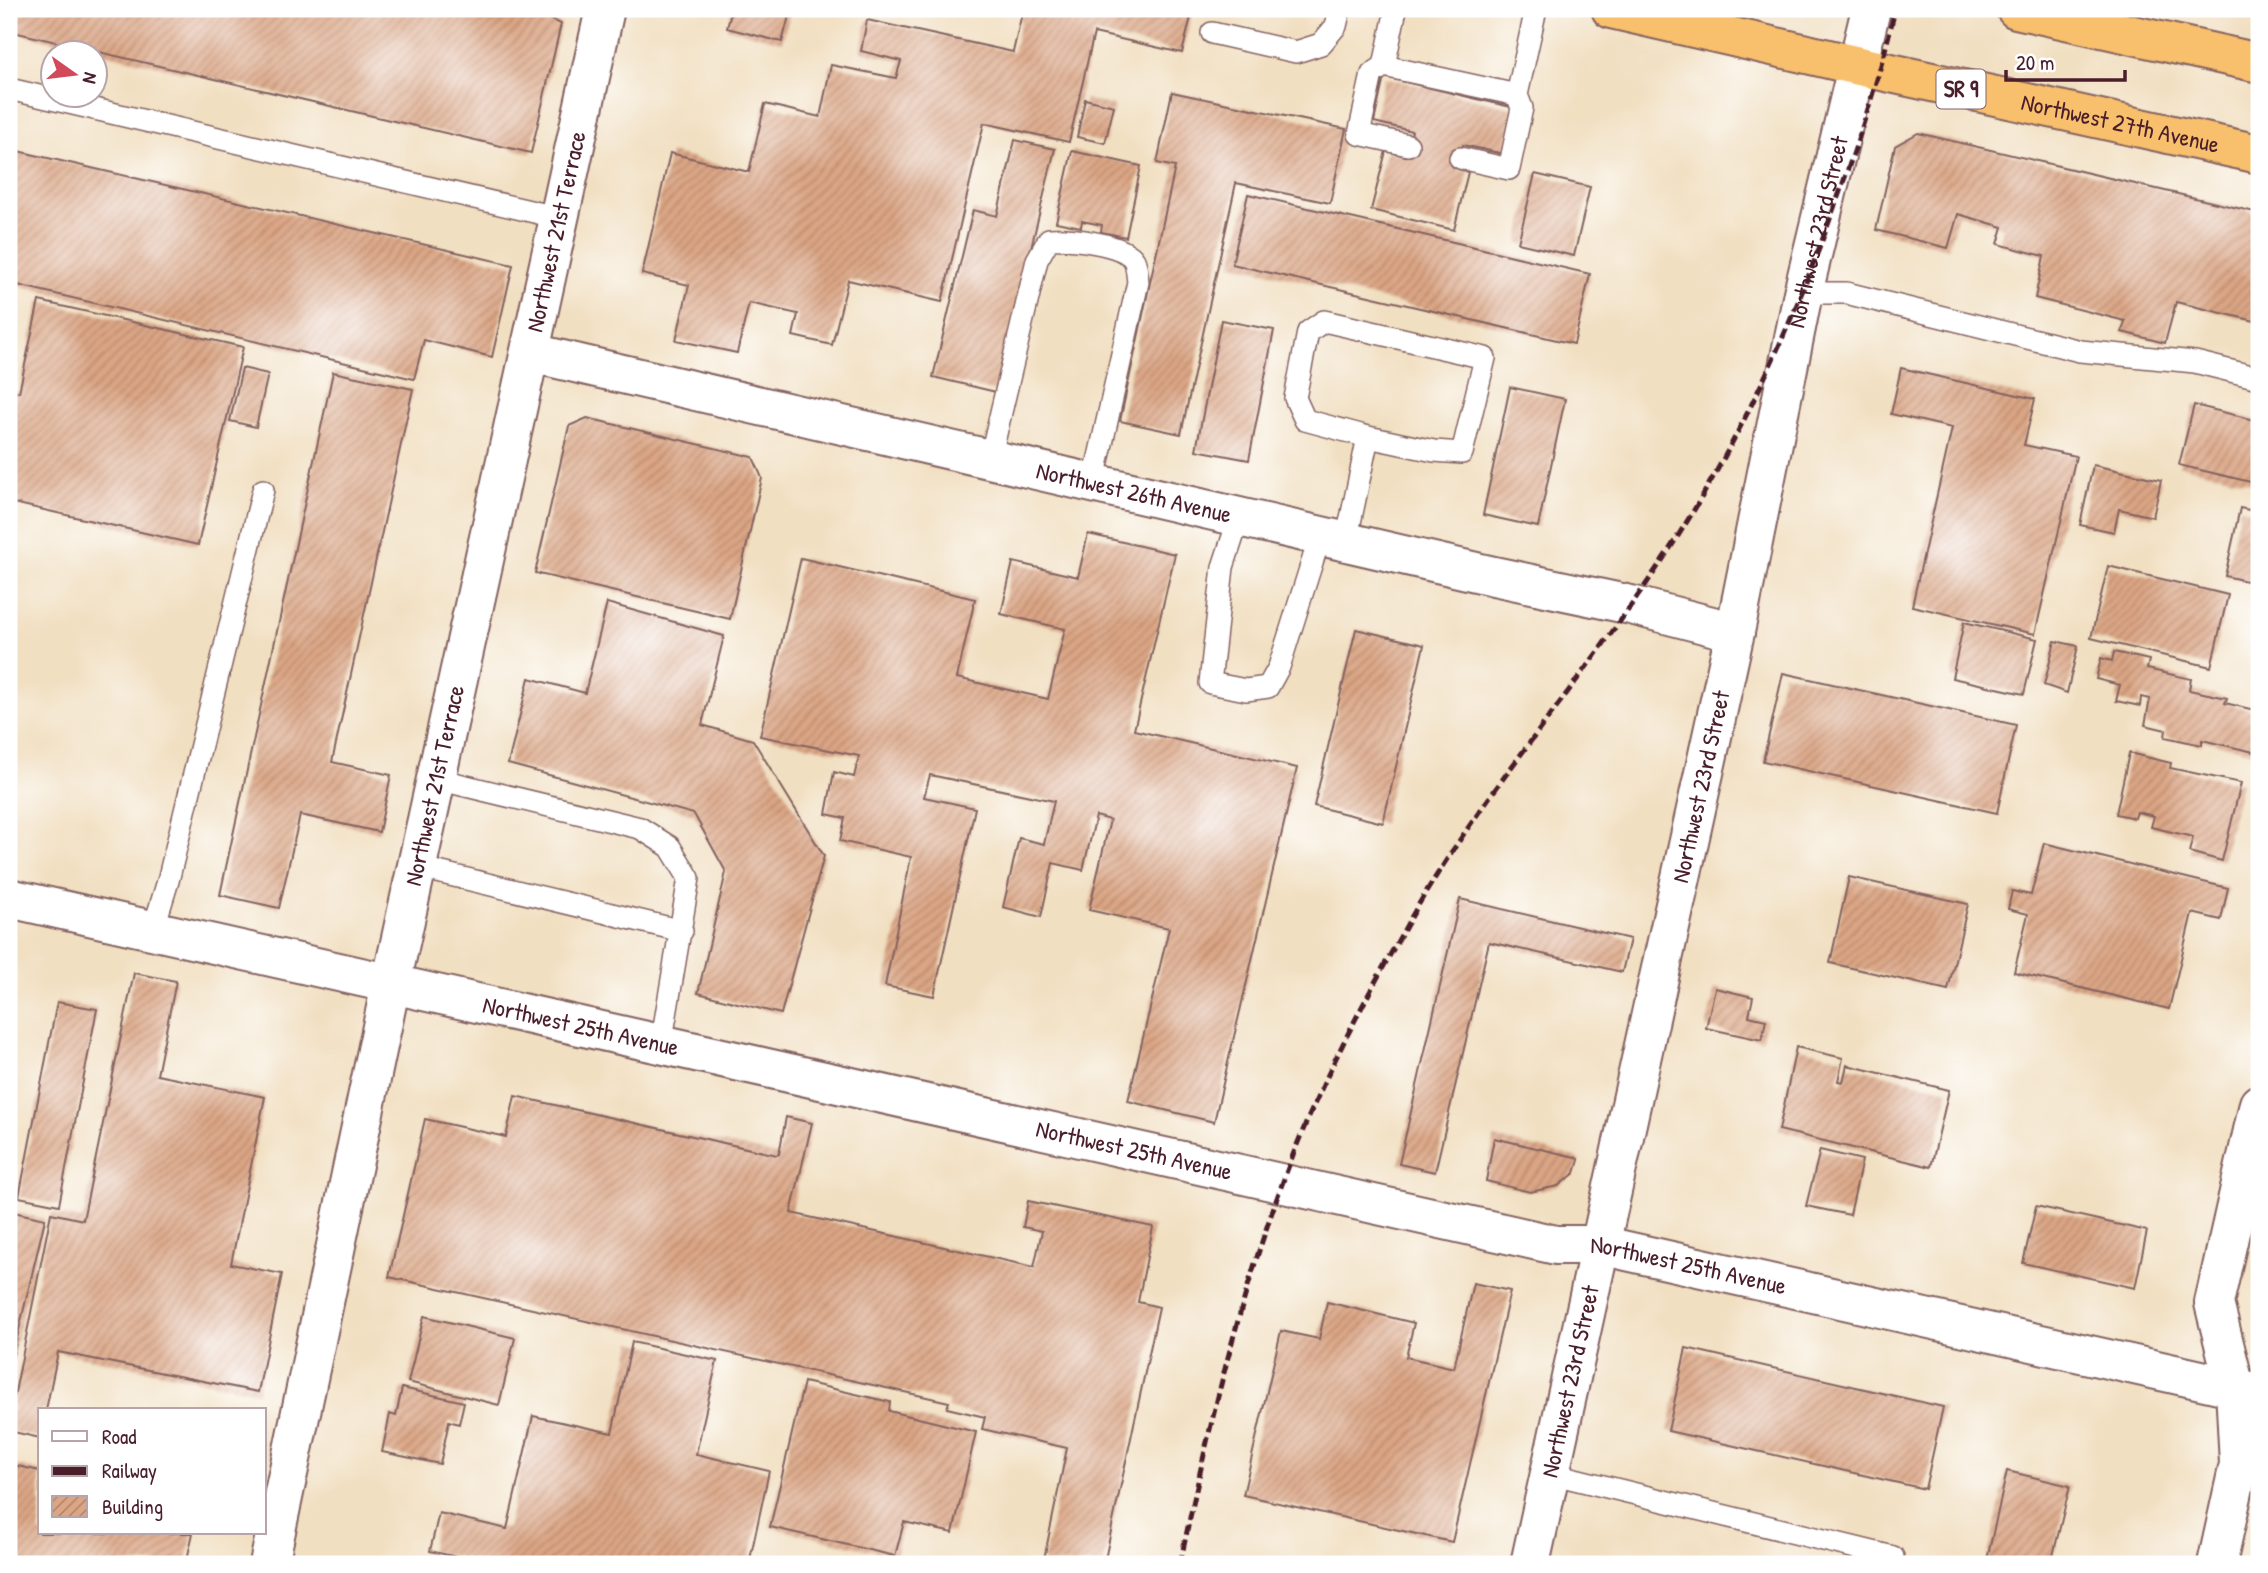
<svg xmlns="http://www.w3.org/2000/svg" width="2268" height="1573" font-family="'Patrick Hand',sans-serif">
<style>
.building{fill:url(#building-hatch)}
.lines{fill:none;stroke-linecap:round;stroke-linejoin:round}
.lane-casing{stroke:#846260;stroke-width:24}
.street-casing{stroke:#846260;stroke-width:42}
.highway-casing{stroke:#846260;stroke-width:42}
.lane{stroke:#fff;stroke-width:21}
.street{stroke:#fff;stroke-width:38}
.highway{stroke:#f8bf6c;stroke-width:38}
.rail{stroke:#4a1f2b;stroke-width:5;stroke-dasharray:10 5;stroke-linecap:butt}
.labels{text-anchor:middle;stroke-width:6;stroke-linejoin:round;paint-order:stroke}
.shield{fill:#fff;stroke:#80626b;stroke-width:2}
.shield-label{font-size:23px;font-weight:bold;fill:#4a1f2b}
.street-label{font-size:24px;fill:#4a1f2b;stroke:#fff}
</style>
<defs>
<pattern id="building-hatch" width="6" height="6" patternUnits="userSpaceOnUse" patternTransform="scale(1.75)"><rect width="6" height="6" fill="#dca685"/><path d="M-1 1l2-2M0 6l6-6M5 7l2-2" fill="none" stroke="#b4876d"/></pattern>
</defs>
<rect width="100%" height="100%" fill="#fff"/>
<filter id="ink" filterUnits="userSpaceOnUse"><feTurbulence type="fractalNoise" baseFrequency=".0143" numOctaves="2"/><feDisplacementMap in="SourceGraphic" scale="14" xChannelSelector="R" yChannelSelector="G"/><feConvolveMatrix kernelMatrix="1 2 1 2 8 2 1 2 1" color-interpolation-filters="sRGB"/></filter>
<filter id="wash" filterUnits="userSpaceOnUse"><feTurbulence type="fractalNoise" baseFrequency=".00686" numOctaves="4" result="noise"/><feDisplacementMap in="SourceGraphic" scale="28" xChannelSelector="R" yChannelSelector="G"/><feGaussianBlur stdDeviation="1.57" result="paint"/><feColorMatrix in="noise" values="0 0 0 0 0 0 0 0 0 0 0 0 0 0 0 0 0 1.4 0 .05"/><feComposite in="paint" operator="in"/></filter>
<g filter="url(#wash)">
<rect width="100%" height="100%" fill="#f1dfc1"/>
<g id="blocks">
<path class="building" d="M9,9h538l-1,8 15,7 -30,129 -522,-122z
M732,9h59l-9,33 -55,-14z
M1023,9h170l-11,44 -88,-20 -25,109 -85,-19 -42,179 -94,-22 -16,65 -39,-9 5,-22 -49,-11 -12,50 -61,-13 13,-55 -47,-11 28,-121 79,19 16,-68 55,13 11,-52 65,13 5,-17 -40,-10 6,-31 146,32z
M1384,77l131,31 -11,46 -41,-9 -5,24 10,3 -14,58 -83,-20 15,-59 20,5 6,-25 -38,-9z
M1172,92l174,37 -16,74 -94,-20 -55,251 -61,-13 55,-254 -18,-4z
M1085,99l29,7 -9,37 -28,-6z
M1918,133l341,80v109l-83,-20 -11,41 -43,-11 3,-11 -90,-23 9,-42 -46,-12 5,-17 -45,-13 -10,34 -72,-18 19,-84z
M1015,140l40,9 -59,243 -63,-15 40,-167 24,6z
M9,149l504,116 -21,92 -68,-17 -10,39 -405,-96z
M1072,151l69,15 -15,71 -25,-5 1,-7 -20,-4 -1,6 -25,-5z
M1535,174l55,13 -16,69 -56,-13z
M1248,194l342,80 -16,70 -342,-80z
M39,301l204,46 -45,198 -189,-43v-112l10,2z
M1221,320l53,10 -25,130 -53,-10z
M242,368l26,6 -12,53 -26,-6z
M1901,368l134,31 -11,46 52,11 -41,178 -123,-28 40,-178 -61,-14z
M333,372l80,17 -81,373 59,13 -12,57 -79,-17 -21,93 -59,-13z
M1510,387l55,12 -27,128 -55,-12z
M2194,405l65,16v63l-80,-19z
M587,418l166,39 9,21 -32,141 -195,-46 34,-147z
M2093,465l68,15 -8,37 -34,-8 -5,23 -34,-7z
M2240,508l19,4v72l-34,-8z
M1088,534l87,20 -41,176 163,38 -83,354 -86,-21 41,-173 -80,-18 21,-90 -14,-4 -13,54 -30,-7 -12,54 -38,-10 16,-69 25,6 10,-43 -124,-26 -6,22 51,11 -41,188 -49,-10 26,-129 -71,-16 5,-23 -19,-4 8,-42 20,5 5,-21 -99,-20 41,-178 174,41 -18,79 91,21 17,-70 -64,-15 12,-52 65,15z
M2108,566l120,29 -17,72 -120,-29z
M607,603l117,33 -22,89 51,15 71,116 -43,158 -83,-21 28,-121 -32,-58 -186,-50 21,-86 56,15z
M1964,622l73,17 -13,55 -72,-16z
M1356,629l68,16 -41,178 -69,-17z
M2055,641l23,5 -11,47 -23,-8z
M2114,652l35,8 -2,9 44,10 -2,11 38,8 -2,5 34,8 -1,42 -56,-13v5l-37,-8 1,-7 -21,-5 5,-26 -9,-2 -1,9 -24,-5 4,-16 -24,-6 5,-21 11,3z
M1783,673l233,52 -19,88 -234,-52z
M2129,753l42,10 -1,5 71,15 -19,78 -33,-9 4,-15 -42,-10 3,-11 -17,-4 -2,6 -19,-4z
M2044,843l184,45 -7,32 -29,-7 -23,96 -155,-37 14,-58 -20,-5 4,-18 19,4z
M1849,877l119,27 -20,86 -118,-27z
M1460,899l170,40 -8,33 -133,-30 -54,230 -36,-8z
M134,973l42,8 -19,94 108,22 -34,167 51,10 -24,118 -200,-40 -12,58h-6v28l-31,-7v-9l42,-209 32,7z
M1715,988l38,9 -4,19 17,4 -4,20 -56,-12z
M57,1002l40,7 -38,196 -40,-8z
M1796,1047l47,11 -5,23 5,1 4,-17 102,25 -18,77 -152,-37z
M515,1096l262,59 2,-1 7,-37 26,6 -21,90 243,54 8,-36 -19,-4 5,-26 125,26 -15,75 21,5 -55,257h-61l24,-116 -85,-19 3,-12 -38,-9 2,-6 -560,-125 36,-158 81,18z
M1494,1138l81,19 4,3 -4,13 -17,13 -28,6 -44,-11z
M1820,1150l42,10 -12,55 -44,-9z
M2036,1206l111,25 -12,57 -112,-25z
M9,1211l36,8 -35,149h-1z
M1473,1283l37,8 -58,251 -209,-47 38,-164 38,8 8,-37 87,21 -8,34 48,11z
M424,1316l91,22 -16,67 -91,-23z
M632,1342l85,19 -21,93 73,17 -20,93h-261l-58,-13 9,-38 68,16 26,-113 79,17z
M1686,1348l257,59 -18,82 -257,-58z
M804,1382l86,20 -1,9 87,21 -23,101 -49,-11 -9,34 -125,-29z
M402,1388l62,14 -5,22 -10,-3 -9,43 -58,-12 8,-38 6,2z
M9,1464l31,7v62h153l-7,31h-177z
M2007,1471l63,15 -19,78h-65z"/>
</g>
</g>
<g filter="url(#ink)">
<use href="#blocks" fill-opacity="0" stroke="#846260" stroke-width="2"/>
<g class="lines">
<defs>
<path id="lane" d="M1396,9l-12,57 133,29 19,-86
M1212,33l84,19 25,-8 15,-18 4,-17
M1384,66l-12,8 -13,60 49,11
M9,89l551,129
M1460,158l49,11 13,-61 -5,-13
M1803,293h43l234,58 115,11 64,16
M990,459l47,-199 12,-21c19,-1 75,4 85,21 3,6 3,16 4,22l-45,202
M1239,518l-16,49 -13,116 36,7 22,-3 11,-20 41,-130
M1346,542l22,-105 -63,-17 -10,-22 13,-66 16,-11 161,37 -23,95 -28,-2 -66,-14
M437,779l203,49 30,19 19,31 -28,167
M417,867l265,64
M153,930l15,-49 95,-391
M1550,1473l343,84"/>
<g id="street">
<path id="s1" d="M532,353l957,222 142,30 104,27"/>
<path id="s2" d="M9,898l1547,347h44l659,148"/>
<path id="s3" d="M269,1564l122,-580 214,-975"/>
<path id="s4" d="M1530,1564l205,-932 68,-339 68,-284"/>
<path d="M2217,1564l22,-100 -4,-76 -21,-85 45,-199"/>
</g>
<g id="highway">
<path id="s5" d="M1611,9l248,57 400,88"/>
<path d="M2016,9l243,54"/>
</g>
</defs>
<use href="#lane" class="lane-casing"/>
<use href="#street" class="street-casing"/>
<use href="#highway" class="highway-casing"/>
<use href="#lane" class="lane"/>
<use href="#street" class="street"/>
<use href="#highway" class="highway"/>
<path class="rail" d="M1180,1564c27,-127 56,-255 101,-377 33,-93 80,-181 128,-266 73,-128 173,-239 254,-362 73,-110 127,-228 171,-351 24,-66 46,-131 61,-199"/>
</g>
</g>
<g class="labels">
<rect class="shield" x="1936.5" y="69.5" width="49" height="39" rx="5"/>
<g class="shield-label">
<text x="1961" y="97">SR 9</text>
</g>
<g class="street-label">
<text dy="8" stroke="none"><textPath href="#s5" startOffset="522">Northwest 27th Avenue</textPath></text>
<text dy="8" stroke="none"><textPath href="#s3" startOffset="1363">Northwest 21st Terrace</textPath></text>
<text dy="8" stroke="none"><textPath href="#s4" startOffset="1363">Northwest 23rd Street</textPath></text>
<text dy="8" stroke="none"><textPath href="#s1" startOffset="618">Northwest 26th Avenue</textPath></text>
<text dy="8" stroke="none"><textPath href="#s3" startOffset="796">Northwest 21st Terrace</textPath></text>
<text dy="8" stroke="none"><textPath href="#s4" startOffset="796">Northwest 23rd Street</textPath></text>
<text dy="8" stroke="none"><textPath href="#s2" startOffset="586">Northwest 25th Avenue</textPath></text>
<text dy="8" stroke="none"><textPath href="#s2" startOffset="1153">Northwest 25th Avenue</textPath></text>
<text dy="8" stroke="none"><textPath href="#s2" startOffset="1720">Northwest 25th Avenue</textPath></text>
<text dy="8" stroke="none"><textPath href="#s4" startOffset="187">Northwest 23rd Street</textPath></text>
</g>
</g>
<rect width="2268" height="1573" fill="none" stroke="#fff" stroke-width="35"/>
<rect x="38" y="1408" width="228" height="126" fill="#ffffff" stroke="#b7a5aa" stroke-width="2"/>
<rect x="52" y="1431" width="35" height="10" fill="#ffffff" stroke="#b7a5aa" stroke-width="2"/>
<text x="102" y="1444" font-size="21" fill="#4a1f2b">Road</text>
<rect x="52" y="1466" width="35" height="10" fill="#4a1f2b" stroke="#b7a5aa" stroke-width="2"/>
<text x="102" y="1478" font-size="21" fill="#4a1f2b">Railway</text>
<rect x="52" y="1496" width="35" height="21" fill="url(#building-hatch)" stroke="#b7a5aa" stroke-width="2"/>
<text x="102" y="1514" font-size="21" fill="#4a1f2b">Building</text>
<g transform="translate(74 74) rotate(104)"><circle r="33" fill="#ffffff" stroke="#b7a5aa" stroke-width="2"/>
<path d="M0-5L12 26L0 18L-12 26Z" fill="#d1495b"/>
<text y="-10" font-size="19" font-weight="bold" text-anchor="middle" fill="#4a1f2b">N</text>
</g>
<path d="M2006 70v10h119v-10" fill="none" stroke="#4a1f2b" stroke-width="3.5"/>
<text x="2016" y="70" font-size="21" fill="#4a1f2b" stroke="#ffffff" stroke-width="5" paint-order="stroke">20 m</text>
</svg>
